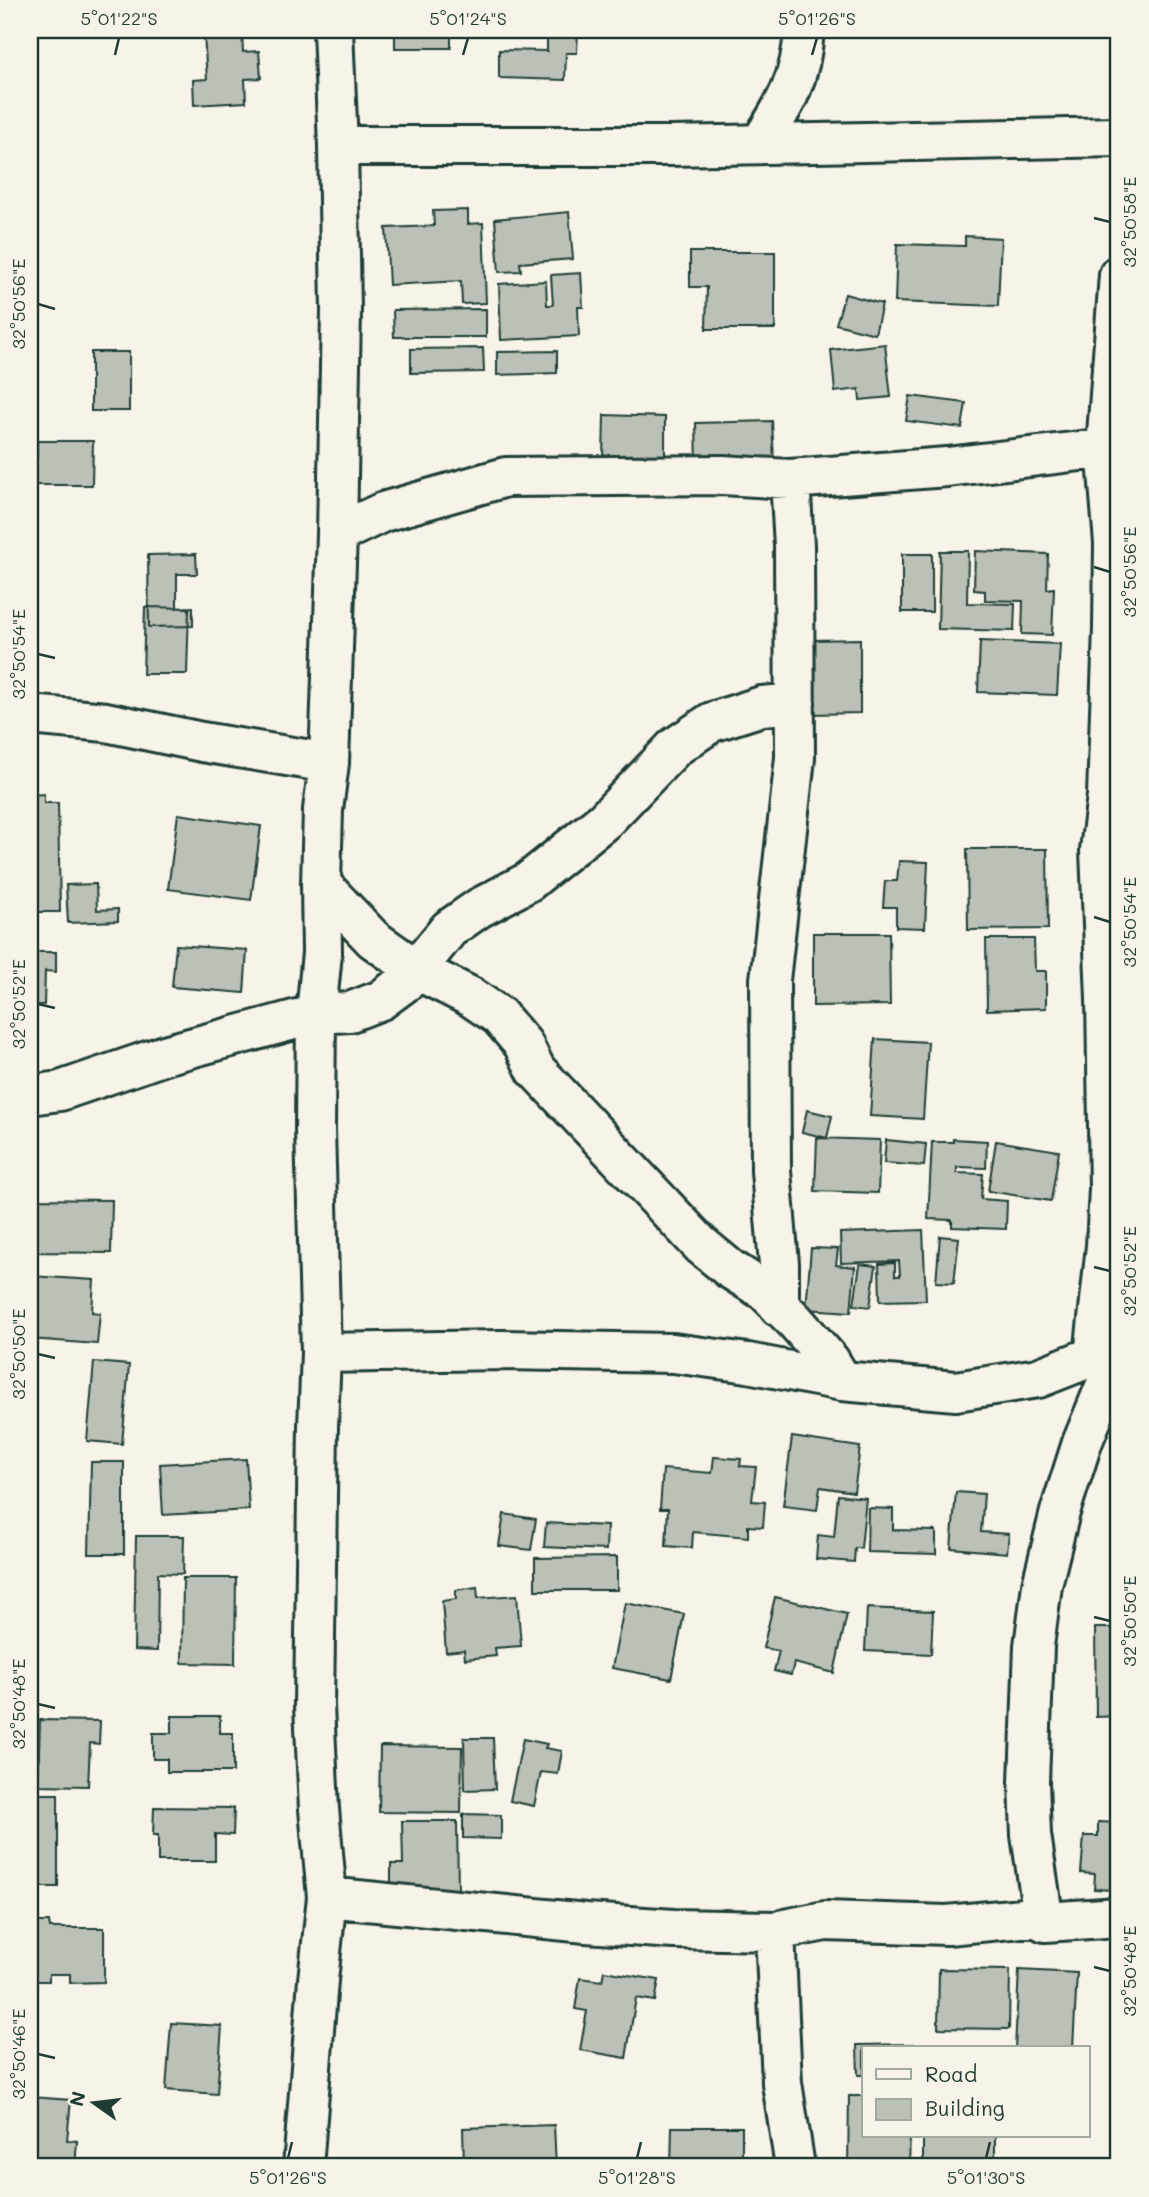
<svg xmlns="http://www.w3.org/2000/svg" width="1149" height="2197" font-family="Mali,sans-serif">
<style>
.building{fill:#bbc1b6;stroke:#1f3d34;stroke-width:2}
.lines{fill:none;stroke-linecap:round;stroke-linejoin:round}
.minor-casing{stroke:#1f3d34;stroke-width:44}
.minor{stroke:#f7f3e8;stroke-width:38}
.ticks{fill:none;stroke:#1f3d34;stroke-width:2.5}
.neatline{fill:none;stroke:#1f3d34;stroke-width:2.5}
.ticks-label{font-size:18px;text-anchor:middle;fill:#1f3d34}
</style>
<rect width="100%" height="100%" fill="#f7f3e8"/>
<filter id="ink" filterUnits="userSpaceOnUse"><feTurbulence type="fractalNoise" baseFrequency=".0143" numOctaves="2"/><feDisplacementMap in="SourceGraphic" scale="14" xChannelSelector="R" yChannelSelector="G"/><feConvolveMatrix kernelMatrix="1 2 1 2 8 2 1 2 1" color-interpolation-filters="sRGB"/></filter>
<g filter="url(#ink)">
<path class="building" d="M395,30h56v18h-56z
M547,30h31l-1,23h-11l-1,27 -66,-2v-28l48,1z
M242,31l1,21 16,-1 2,27 -16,1 1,23 -52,3 -1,-25 14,-1 -3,-45z
M468,210v14l15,-1 3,80 -24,1 -1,-23 -72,4 -3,-57 48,-2 -1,-15z
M569,212l4,47 -53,4 1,8 -22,1 -4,-53z
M965,236l36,2 -3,68 -103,-4 2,-58 68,2z
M690,252h85v77h-69l1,-42h-17z
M581,273l2,34h-5l1,29 -78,4 -2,-56 47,-3 1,24h6l-2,-30z
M845,294l37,10 -7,30 -39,-10z
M486,309v28h-92l-1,-27z
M885,344l6,53 -31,3 -1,-11 -24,3 -4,-42z
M483,348l1,24 -73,1v-24z
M557,351v22l-60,2v-23z
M91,352h38v59h-38z
M910,396l56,7 -4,25 -56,-7z
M604,415l61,2v43l-62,-2z
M772,421l2,40 -77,3 -1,-41z
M37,441h56l-1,44h-62v-28h7z
M940,551h28l-1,52 48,1 -1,27 -76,-2z
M975,551l73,3 -1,35 7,-1 -2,47 -30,-1 1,-33 -38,-1v-9l-11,-1z
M196,554l1,20h-20v34l16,-1v19l-44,1 -1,-72z
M902,554h30v58h-30z
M145,607l44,1 -2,66h-44z
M860,639v74l-48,1 -1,-74z
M980,641l80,3 -3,51 -79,-3z
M44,794v9h14l2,109h-30v-117z
M178,814l83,12 -10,74 -83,-11z
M967,849h80l1,80 -80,1z
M899,861l29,1 -3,66 -29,-1v-20h-13l2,-26h12z
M96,884l1,26 21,-1v12l-50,2 -2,-38z
M813,933h76l1,72 -77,1z
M986,939h48l1,32h11v37l-59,2z
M176,945l71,5 -3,43 -72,-6z
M30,952h26v20l-11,-1 -1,34h-14z
M875,1039l53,3 -5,77 -53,-3z
M807,1110l25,6 -5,22 -25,-6z
M817,1138l63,2 -2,53 -63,-2z
M953,1139l34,2 -1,27 -29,-1v6l26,1 -2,25 26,2 -1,28 -54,-2v-7l-24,-1 4,-77h21z
M886,1140l40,4 -2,22 -40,-3z
M996,1141l63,10 -8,50 -63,-10z
M30,1199l82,1 -1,53 -81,-1z
M923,1230l3,70 -46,1 -1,-37 16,-1v13h5l-1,-15 -58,2 -1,-30z
M940,1236l19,2 -5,45 -18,-1z
M811,1248l27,1 -2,16 19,2 -4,45 -45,-3z
M860,1264l16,2 -6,41 -16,-2z
M30,1276l64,4 -2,32 8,1 -3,31 -67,-5z
M94,1362l35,3 -7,79 -35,-3z
M792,1437l68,10 -6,45 -34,-5 -3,23 -34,-4z
M714,1457l27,2 -1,7 16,1 -4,34 13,1 -2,25 -15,-1v11l-55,-5 -1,16 -26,-2 2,-37h-8l3,-40 49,4z
M246,1459l3,51 -86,5 -3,-51z
M91,1462h33v92h-35z
M956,1492l28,2 -3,38 28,2 -2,19 -56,-5z
M838,1495l28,3 -5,50h-6l-1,14 -38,-3 2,-24 16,2z
M868,1508l25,1v21l43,1v23l-69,-2z
M504,1514l32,5 -5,31 -32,-4z
M546,1523l61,3 -1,24 -62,-3z
M136,1536h48l-1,38 -25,-1 -1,78 -23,-1z
M617,1557v33h-82v-32z
M183,1578h53l-1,86 -53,-1z
M477,1587l1,11 39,-3 4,51 -26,2 1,8 -31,3 -1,-9 -18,2 -4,-51 14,-2v-9z
M775,1597l72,17 -13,59 -40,-10 -3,12 -17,-4 5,-20 -16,-3z
M625,1603l59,11 -13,65 -59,-11z
M867,1608l66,3 -2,43 -66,-3z
M1095,1628h24v88l-23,1z
M172,1716h48v17h13v39h-66v-13h-14v-26h19z
M40,1720l60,1 -1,23 -9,-1 -2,43 -50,-1z
M464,1738h29l2,51 -30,1z
M523,1739l24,5 -2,4 17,3 -4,23 -17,-2 -7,34 -24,-5z
M380,1746l82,1 -1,66 -82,-1z
M30,1794h28v93h-28z
M154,1807l80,1 -1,27 -18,-1v27h-57v-26h-5z
M463,1814l38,1v24l-38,-1z
M402,1821h55l1,70 -67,2v-29h12z
M1098,1822l21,1v79h-6v-12l-19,-1 1,-15 -14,-1 3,-37h14z
M30,1922h19l1,6h54v54l-34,1v-9h-21v7h-19z
M939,1969l71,1 -1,59 -71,-1z
M1019,1970l58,3 -4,75h-58z
M604,1971l55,9 -4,21 -19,-3 -10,60 -46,-8 7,-39 -12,-2 5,-31 22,3z
M171,2023l51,3 -5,68 -51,-4z
M914,2044v4h-50v27h-6l-1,-30z
M849,2096h15v40h46l-1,31h-61z
M1111,2096h8v35h-9z
M30,2097l41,3 -4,40 10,1 -2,26h-45z
M554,2125l2,42h-92l-1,-39z
M672,2127h70v40h-71z
M923,2136h72v31h-72z"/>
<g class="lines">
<defs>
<path id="minor" d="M760,144c26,-41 41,-65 44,-114
M338,146h331l450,-9
M337,534l46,-22 123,-35 217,-2 67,4 157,-12 159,-19
M30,715l76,7 96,20 127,21
M321,884l52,55 44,31 54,27 28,19 24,28 13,26 46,49 119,126 29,24 35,22 30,30 35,40 12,20
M30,1095l30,-4 108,-37 148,-40 34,-2 31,-12 27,-20 41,-51 30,-21 49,-26 77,-62 70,-73 37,-25 50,-16 33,-3
M779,1307v-43l-8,-93 -1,-191 25,-222 -1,-212 -4,-67
M321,1353l181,-3 171,3 75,10 94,18 114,10 82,-13 56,-22 23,-6
M1094,1356l12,-110 3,-57 -3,-190 -6,-149 7,-54 6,-168 1,-85 -8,-95 13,-173
M327,1897l259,26 88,6 101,2 50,-10 122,4 96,-9 2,6 74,-5
M1043,1916l-12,-81 -2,-53 5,-136 8,-61 18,-73 22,-69 37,-90
M775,1931l7,152 13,84
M303,2167l15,-187 9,-83 -8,-88 -5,-103 4,-280 3,-73 -6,-224 1,-115 6,-61 -1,-69 2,-74 6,-47 8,-229 4,-224 -3,-164 -5,-116"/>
</defs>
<use href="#minor" class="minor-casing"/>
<use href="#minor" class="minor"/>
</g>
</g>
<path class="ticks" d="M115,55l4,-17M463,55l5,-17M812,55l5,-17M1094,218l16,4M38,304l17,5M1094,567l16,5M38,654l17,4M1094,917l16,5M38,1004l17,4M1094,1267l16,4M38,1354l17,4M1094,1617l16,4M38,1704l17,4M1094,1967l16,4M38,2054l17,4M288,2158l4,-16M637,2158l4,-16M986,2158l4,-16"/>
<rect width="1149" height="2197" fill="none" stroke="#f7f3e8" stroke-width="77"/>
<rect x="862" y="2046" width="228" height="91" fill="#f7f3e8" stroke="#a1aaa0" stroke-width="2"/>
<rect x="876" y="2069" width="35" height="10" fill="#f7f3e8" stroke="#a1aaa0" stroke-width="2"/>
<text x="925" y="2082" font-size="21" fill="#1f3d34">Road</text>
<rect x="876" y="2099" width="35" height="21" fill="#bbc1b6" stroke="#a1aaa0" stroke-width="2"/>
<text x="925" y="2116" font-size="21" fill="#1f3d34">Building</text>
<g transform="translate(94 2103) rotate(284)" stroke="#f7f3e8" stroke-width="5" paint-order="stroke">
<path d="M0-5L12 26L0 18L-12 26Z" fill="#1f3d34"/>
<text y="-10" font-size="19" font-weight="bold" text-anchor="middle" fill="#1f3d34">N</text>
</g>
<rect x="38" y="38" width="1072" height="2120" class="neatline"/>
<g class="ticks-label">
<text x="119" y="25">5°01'22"S</text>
<text x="468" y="25">5°01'24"S</text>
<text x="817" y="25">5°01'26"S</text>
<text transform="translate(1130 222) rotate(-90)" y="6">32°50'58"E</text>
<text transform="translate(19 304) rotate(-90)" y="6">32°50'56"E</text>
<text transform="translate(1130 572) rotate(-90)" y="6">32°50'56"E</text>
<text transform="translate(19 654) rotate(-90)" y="6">32°50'54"E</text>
<text transform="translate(1130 922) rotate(-90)" y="6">32°50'54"E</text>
<text transform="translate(19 1004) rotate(-90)" y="6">32°50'52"E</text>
<text transform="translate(1130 1271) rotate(-90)" y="6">32°50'52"E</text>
<text transform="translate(19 1354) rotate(-90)" y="6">32°50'50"E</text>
<text transform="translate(1130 1621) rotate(-90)" y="6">32°50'50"E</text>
<text transform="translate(19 1704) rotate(-90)" y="6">32°50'48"E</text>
<text transform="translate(1130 1971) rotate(-90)" y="6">32°50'48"E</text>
<text transform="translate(19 2054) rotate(-90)" y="6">32°50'46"E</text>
<text x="288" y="2184">5°01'26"S</text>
<text x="637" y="2184">5°01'28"S</text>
<text x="986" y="2184">5°01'30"S</text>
</g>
</svg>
